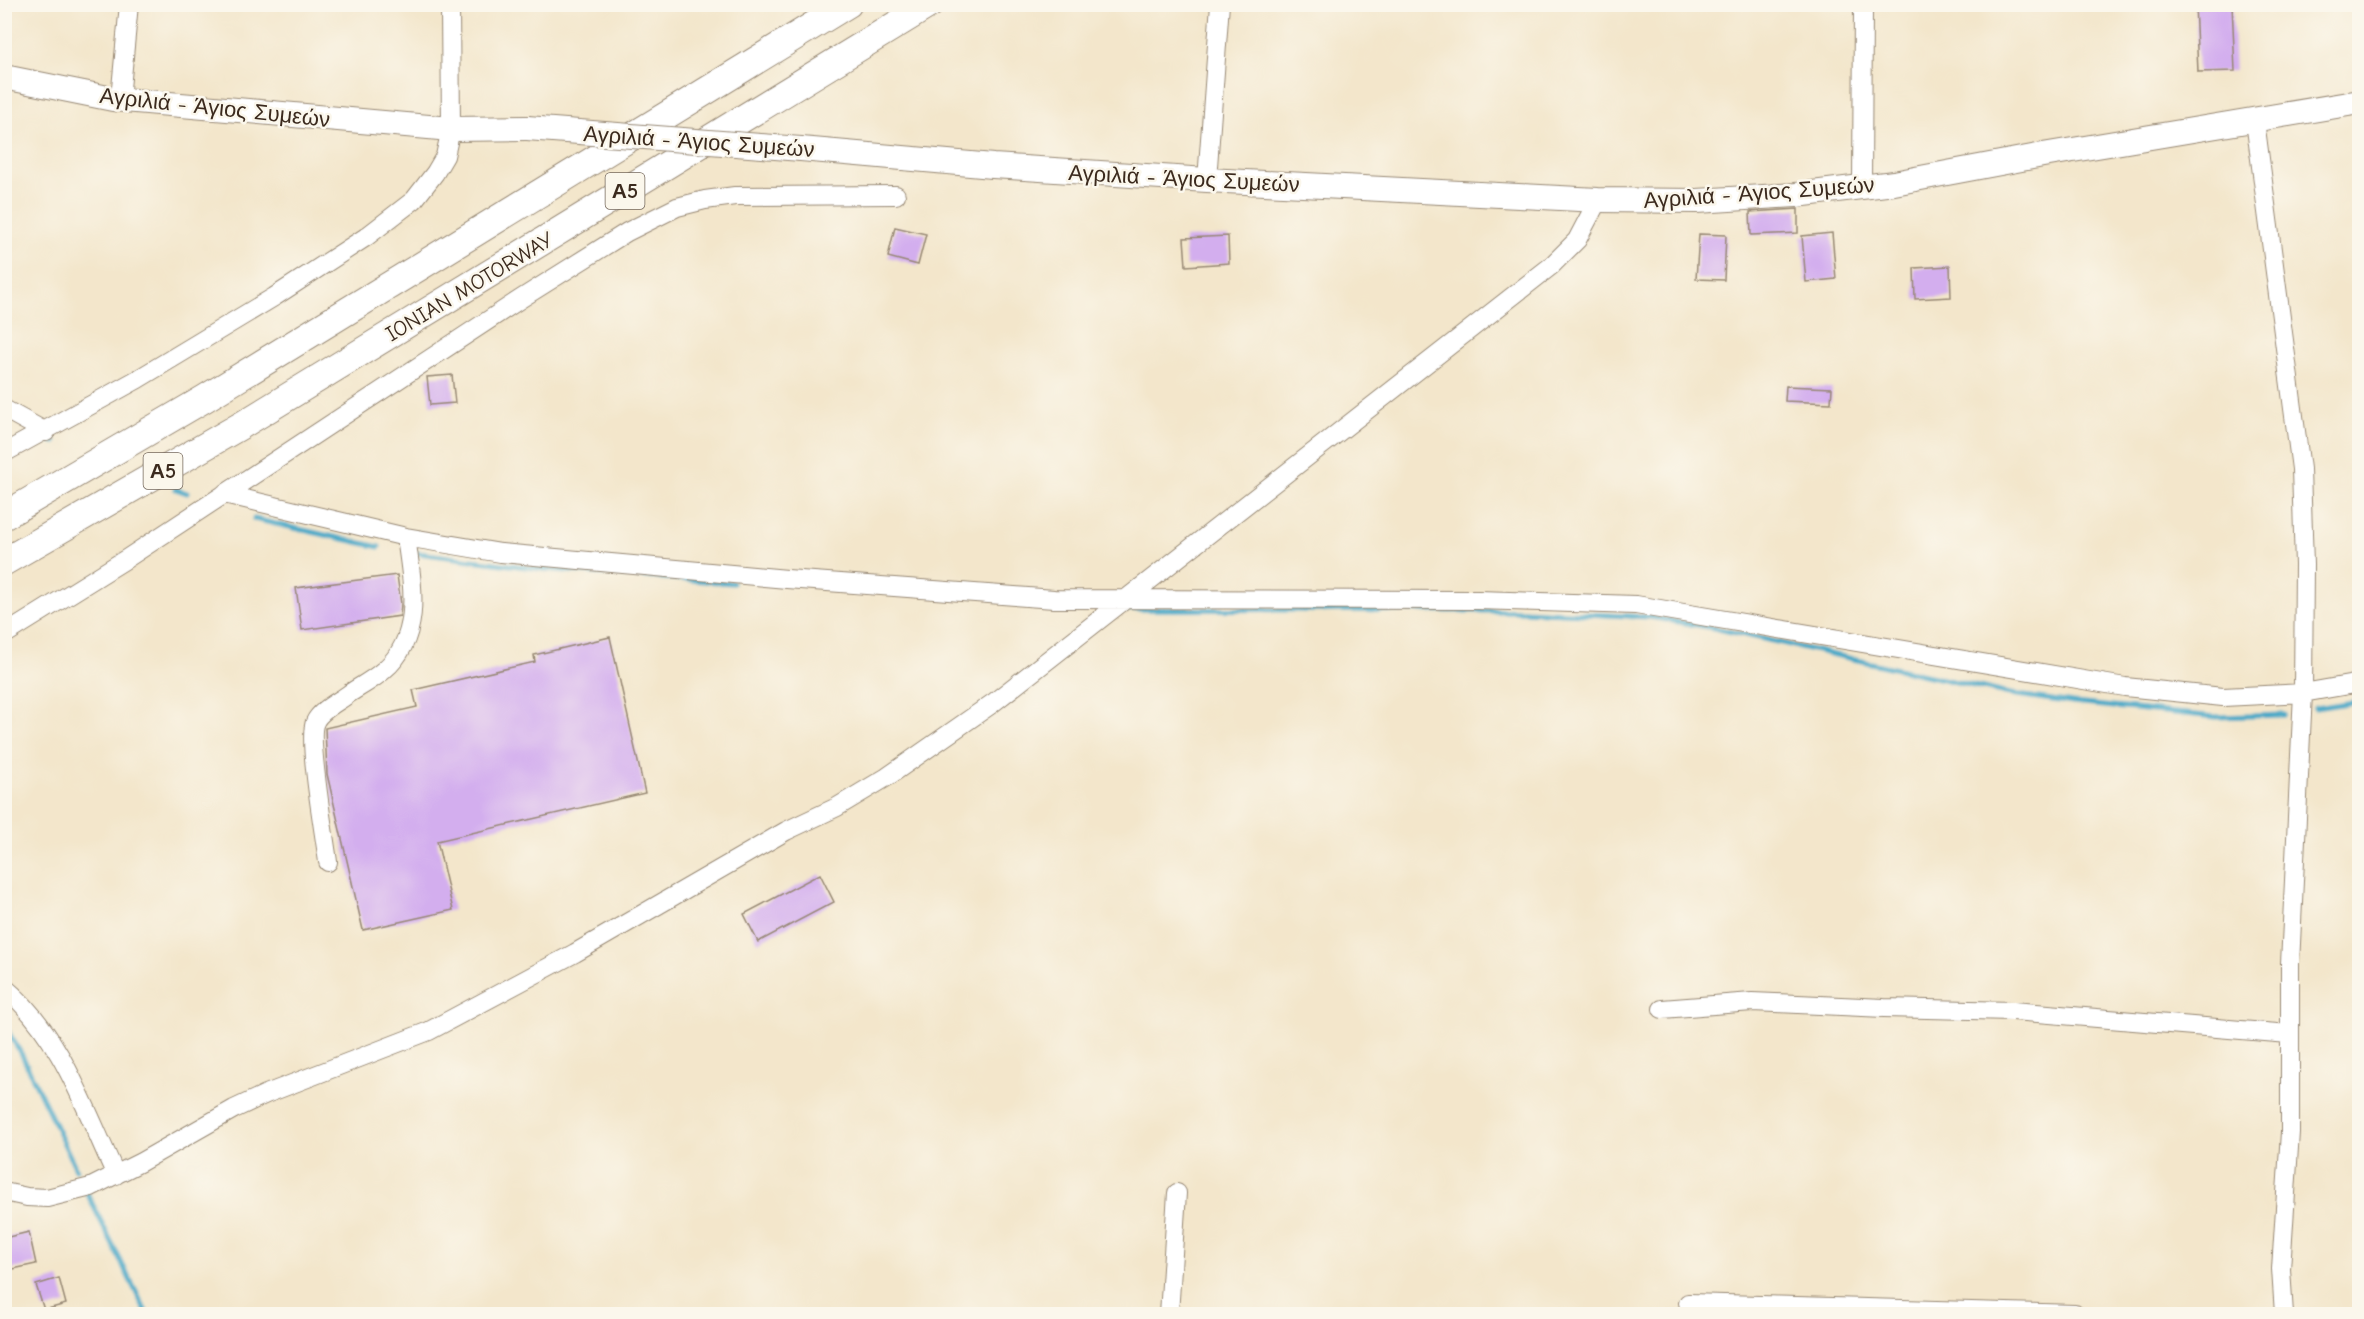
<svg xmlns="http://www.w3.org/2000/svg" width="2364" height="1319" font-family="'Comic Neue',sans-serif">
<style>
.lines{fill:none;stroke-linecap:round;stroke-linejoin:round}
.stream{stroke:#47a8c7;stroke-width:5}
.building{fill:#d3aeee}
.minor-casing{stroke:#978874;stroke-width:20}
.major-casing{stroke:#978874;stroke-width:26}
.highway-casing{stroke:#978874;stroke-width:29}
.minor{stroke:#fff;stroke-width:18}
.major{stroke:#fff;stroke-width:24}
.highway{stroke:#fff;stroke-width:27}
.major-bridge-casing{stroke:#978874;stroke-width:26;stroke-linecap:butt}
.major-bridge{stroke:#fff;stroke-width:24}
.labels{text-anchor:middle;stroke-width:5;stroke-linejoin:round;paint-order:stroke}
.shield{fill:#fbf7ec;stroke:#75685c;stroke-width:1.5}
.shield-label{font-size:21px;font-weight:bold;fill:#3b2a1e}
.street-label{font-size:22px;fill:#3b2a1e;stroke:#fbf7ec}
</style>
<rect width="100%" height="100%" fill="#fbf7ec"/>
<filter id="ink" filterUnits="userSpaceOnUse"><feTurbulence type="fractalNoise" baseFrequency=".0167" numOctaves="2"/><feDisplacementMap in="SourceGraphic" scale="12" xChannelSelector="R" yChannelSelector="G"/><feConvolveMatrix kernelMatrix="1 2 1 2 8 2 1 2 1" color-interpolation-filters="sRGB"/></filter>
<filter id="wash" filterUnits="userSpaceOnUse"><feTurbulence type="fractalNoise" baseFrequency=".008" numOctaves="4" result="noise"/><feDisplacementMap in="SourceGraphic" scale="24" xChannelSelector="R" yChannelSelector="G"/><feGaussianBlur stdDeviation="1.35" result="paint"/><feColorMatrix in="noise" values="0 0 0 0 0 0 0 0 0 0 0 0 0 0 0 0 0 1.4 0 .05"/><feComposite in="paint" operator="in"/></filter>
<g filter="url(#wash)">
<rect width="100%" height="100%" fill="#f3e6cb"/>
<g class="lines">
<path class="stream" d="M44,439l11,3
M176,489l11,4
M254,519l125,28
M418,553l123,16 192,14
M1124,609l399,2 127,6 64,11 296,66 63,9 143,14 68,-2
M2315,708l45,-7
M4,1025l18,30 54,114
M86,1191l61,123"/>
</g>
<g id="blocks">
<path class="building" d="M2195,4h37l3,67 -37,1z
M1798,209v24l-47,2 -1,-23z
M895,227l31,7 -8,31 -30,-8z
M1832,233l4,46 -30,3 -4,-46z
M1699,234l27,1 -2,45 -28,-1z
M1228,236l1,27 -43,3 -2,-28z
M1950,266l1,31 -36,2 -1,-31z
M452,375l3,28 -25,2 -3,-28z
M1786,386l46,2 -1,15 -46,-2z
M397,575l4,29 -1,12 -98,14 -6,-42z
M610,637l35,156 -208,48 16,69 -90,20 -36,-156 -2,-46 92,-21 -4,-17 122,-28 -1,-7z
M820,874l14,28 -76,40 -14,-28z
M29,1232l7,32 -32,7v-33z
M59,1278l7,26 -22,6 -8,-25z"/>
</g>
</g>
<g filter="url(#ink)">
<use href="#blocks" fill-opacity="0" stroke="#978874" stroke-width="1.5"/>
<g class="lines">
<defs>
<path id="minor" d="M120,99l9,-95
M2255,121l46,348 3,96 -1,128 -13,271v168l-9,137 3,45
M1207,180l13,-176
M1862,187l1,-183
M4,409l42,23
M4,453l134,-74 136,-82 92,-60 48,-37 21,-27 10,-17 6,-27 -1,-125
M224,494l182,43 95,16 286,26 267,20 424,1 158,5 489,82 98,10 80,-4 57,-10
M4,635l122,-76 396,-261 105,-66 50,-25 28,-7 30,-4 161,-1
M328,862c-3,-24 -21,-124 -13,-140 5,-12 25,-21 35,-29 11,-7 24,-14 34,-23 40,-34 28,-88 22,-133
M4,987c57,47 81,122 112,188
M1662,1009l90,-7 132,6 129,3 276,23
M4,1192l23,5 20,1 44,-11 50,-25 93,-53 32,-15 163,-63 146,-78 211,-122 51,-24 50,-30 106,-74 558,-437 26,-26 21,-40
M1688,1303l387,11
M1169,1314l8,-121"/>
<path id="major" d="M4,77l109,22 338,30 76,-1
M801,149l192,17 214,14 391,20 99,1 99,-6 98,-12 149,-28 317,-53"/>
<path id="highway" d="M4,516l200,-117 644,-395
M4,562l238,-137 688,-421"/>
</defs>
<use href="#minor" class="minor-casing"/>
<use href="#major" class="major-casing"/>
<use href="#highway" class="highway-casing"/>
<use href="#minor" class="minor"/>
<use href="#major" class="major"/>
<use href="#highway" class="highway"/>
<defs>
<path id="major-bridge" d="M527,128l274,21"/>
</defs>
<use href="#major-bridge" class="major-bridge-casing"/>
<use href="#major-bridge" class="major-bridge"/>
</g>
</g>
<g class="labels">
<g class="shield">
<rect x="605.5" y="173" width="39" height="36" rx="4.5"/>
<rect x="143.5" y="453" width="39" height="36" rx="4.5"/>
</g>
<g class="shield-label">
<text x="625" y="198">Α5</text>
<text x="163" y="478">Α5</text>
</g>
<g class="street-label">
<text transform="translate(215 107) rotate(6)" y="8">Αγριλιά - Άγιος Συμεών</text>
<text transform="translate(699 141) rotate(4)" y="8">Αγριλιά - Άγιος Συμεών</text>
<text transform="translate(1184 178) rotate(3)" y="8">Αγριλιά - Άγιος Συμεών</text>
<text transform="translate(1759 192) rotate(-4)" y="8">Αγριλιά - Άγιος Συμεών</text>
<text transform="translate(469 286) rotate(-31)" y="8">IONIAN MOTORWAY</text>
</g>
</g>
<rect width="2364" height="1319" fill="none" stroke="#fbf7ec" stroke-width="24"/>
</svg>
